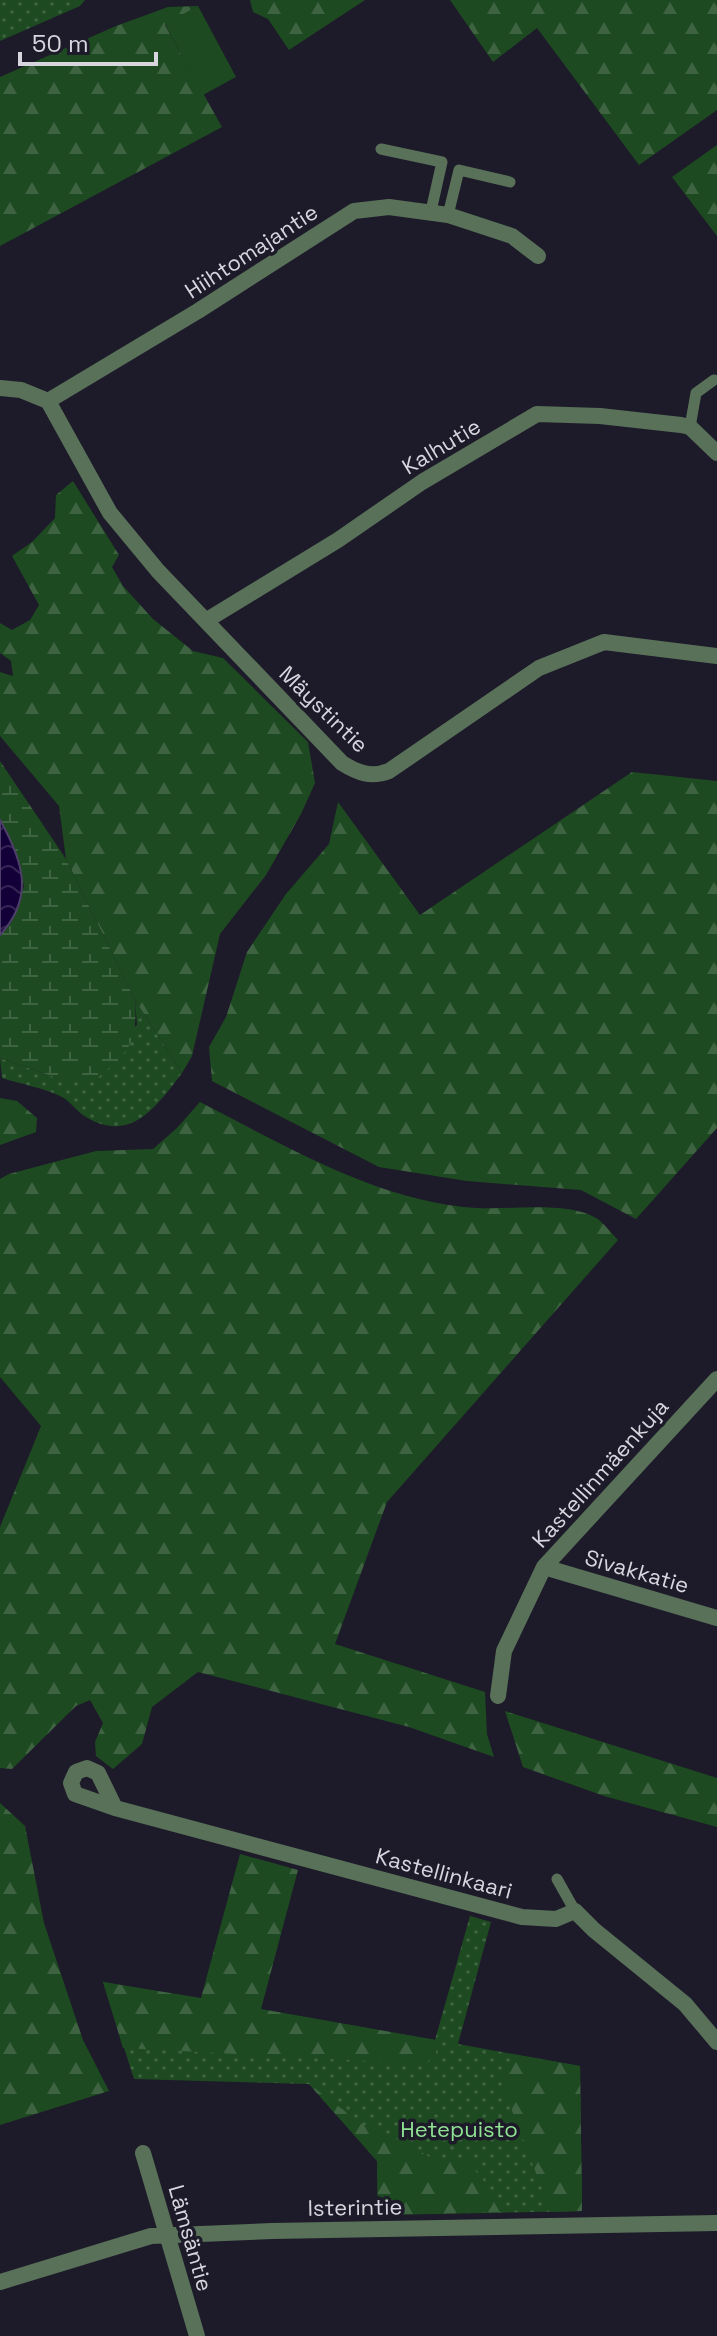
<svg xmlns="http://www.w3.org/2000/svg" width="717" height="2336" font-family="'Space Grotesk',sans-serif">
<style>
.grass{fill:url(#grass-dots)}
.forest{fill:url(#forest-firs)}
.wetland{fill:url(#wetland-marsh)}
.garden{fill:#1d4a20}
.water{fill:url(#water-waves);stroke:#4e406a;stroke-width:2}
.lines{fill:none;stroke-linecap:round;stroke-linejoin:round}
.lane{stroke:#597159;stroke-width:11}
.street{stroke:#597159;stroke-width:16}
.labels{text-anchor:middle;stroke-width:7;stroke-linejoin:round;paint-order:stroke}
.street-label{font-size:22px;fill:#d7d6df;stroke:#1d1b29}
.park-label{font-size:22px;fill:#90e293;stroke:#1d1b29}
</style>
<defs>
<pattern id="grass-dots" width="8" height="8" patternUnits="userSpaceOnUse" patternTransform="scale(2)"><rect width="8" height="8" fill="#1d4a20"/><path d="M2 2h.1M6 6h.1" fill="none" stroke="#3d6340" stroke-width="1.8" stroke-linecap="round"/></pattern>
<pattern id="forest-firs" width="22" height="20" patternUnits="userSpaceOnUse" patternTransform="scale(2)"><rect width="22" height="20" fill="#1d4a20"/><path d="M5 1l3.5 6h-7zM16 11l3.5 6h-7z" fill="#3d6340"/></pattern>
<pattern id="wetland-marsh" width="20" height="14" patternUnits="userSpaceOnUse" patternTransform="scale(2)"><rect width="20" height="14" fill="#1d4a20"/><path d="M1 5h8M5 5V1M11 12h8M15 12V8" fill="none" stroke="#3d6340"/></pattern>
<pattern id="water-waves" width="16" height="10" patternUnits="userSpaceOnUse" patternTransform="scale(2)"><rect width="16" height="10" fill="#140038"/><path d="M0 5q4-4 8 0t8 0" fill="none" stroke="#352454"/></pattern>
</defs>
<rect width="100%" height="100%" fill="#1d1b29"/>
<path class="grass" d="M0,0h85l-5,6 -80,35z
M135,1000l47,73c-25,33 -51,71 -96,44 -9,-5 -15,-15 -24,-20 -18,-9 -41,-13 -60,-19l-2,-20 57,20 80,-53z
M470,1916l21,6 -33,122 122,22 2,145 -204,4 -1,-54 -68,-77 -175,-5 -31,-97 332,58z"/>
<path class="forest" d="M250,0h115l-76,50 -21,-31 -15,-7z
M450,0h267v110l-78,55 -102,-137 -44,34z
M198,6l-33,19 57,102 -222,119v-169l116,-51 52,-19z
M717,145v91l-45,-59z
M73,481l46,74 -7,12 11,19 30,33 40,32 30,7 85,84 7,41 -14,31 -35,61 -46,59 -28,122 -10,17 -47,-73 -69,-141 -7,-53 -59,-70v-64l13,4 -2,-15 -11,-8v-30l12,7 18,-10 9,-15 -27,-49 20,-14 23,-24 1,-23z
M632,772l85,9v347l-81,91 -55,-29 -114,-9 -88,-14 -167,-86 -3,-34 17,-30 21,-65 39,-58 43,-50 9,-42 82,113z
M0,1098l17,3 20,17 -1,14 -36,13z
M200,1102c86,44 177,99 276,106 33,2 92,-7 120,10 8,5 15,15 22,22l-231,262 -52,142 150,48 2,42 7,23 -85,-30 -211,-55 -46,35 -10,37 -29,25 -17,-13 -1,-14 8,-19 -13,-23 -14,6 -64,63 -12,-1v-241l41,-101 -41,-49v-198l9,-5 87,-23 57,-2 24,-21z
M505,1711l212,67v49l-113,-31 -81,-29z
M0,1803l25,23 19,97 39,117 26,51 -109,34z
M240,1854l58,16 -37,139 175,31v14l-11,10 -302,-16 -20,-66 98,16z
M516,2055l64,11 2,145 -31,1 -52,-135 12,-6z
M309,2084l57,43 40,16 32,19 28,-3 43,53 -131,3 -1,-54z"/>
<path class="wetland" d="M0,761l66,98 69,141c3,45 -7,53 -40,80l-38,-2 -57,-20v-123l11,-12 13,-37 -12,-44 -12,-22z"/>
<path class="garden" d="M198,6l38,71 -33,18 -38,-71z"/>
<path class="water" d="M0,820c23,41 35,77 0,115z"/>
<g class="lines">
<path class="lane" d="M381,149l61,13 -11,49
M448,215l11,-45 51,12
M690,427l6,-34 18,-13
M557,1879l18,32"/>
<path class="street" d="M0,388l21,2 27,11 150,-90 156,-100 35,-4 59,8 64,21 26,20
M48,401l62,112 48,58 184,192c16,10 29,15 47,8l150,-103 65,-26 113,14
M207,620l131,-80 84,-58 115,-68 63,2 81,9 9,2 27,26
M544,1567l173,51
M498,1696l6,-45 40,-84 173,-188
M115,1808l-17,-35 -11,-5 -11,4 -5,11 4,11 40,14 407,109 34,2 19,-8 19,19 91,74 32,38
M143,2153l54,183
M0,2282l151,-46 121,-5 445,-8"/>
</g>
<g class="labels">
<g class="street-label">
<text transform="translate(251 251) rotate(-33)" y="8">Hiihtomajantie</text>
<text transform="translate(441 446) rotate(-31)" y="8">Kalhutie</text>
<text transform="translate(324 709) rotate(44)" y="8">Mäystintie</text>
<text transform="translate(600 1473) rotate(-48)" y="8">Kastellinmäenkuja</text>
<text transform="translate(637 1571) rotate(16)" y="8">Sivakkatie</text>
<text transform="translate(444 1873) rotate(15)" y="8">Kastellinkaari</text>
<text transform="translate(355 2207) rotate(-1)" y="8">Isterintie</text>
<text transform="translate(191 2238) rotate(74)" y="8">Lämsäntie</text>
</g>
<g class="park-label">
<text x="459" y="2137">Hetepuisto</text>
</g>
</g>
<path d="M20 52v12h136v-12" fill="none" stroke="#d7d6df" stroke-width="4"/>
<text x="32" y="52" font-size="24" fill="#d7d6df" stroke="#1d1b29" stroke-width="6" paint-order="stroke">50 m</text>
</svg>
